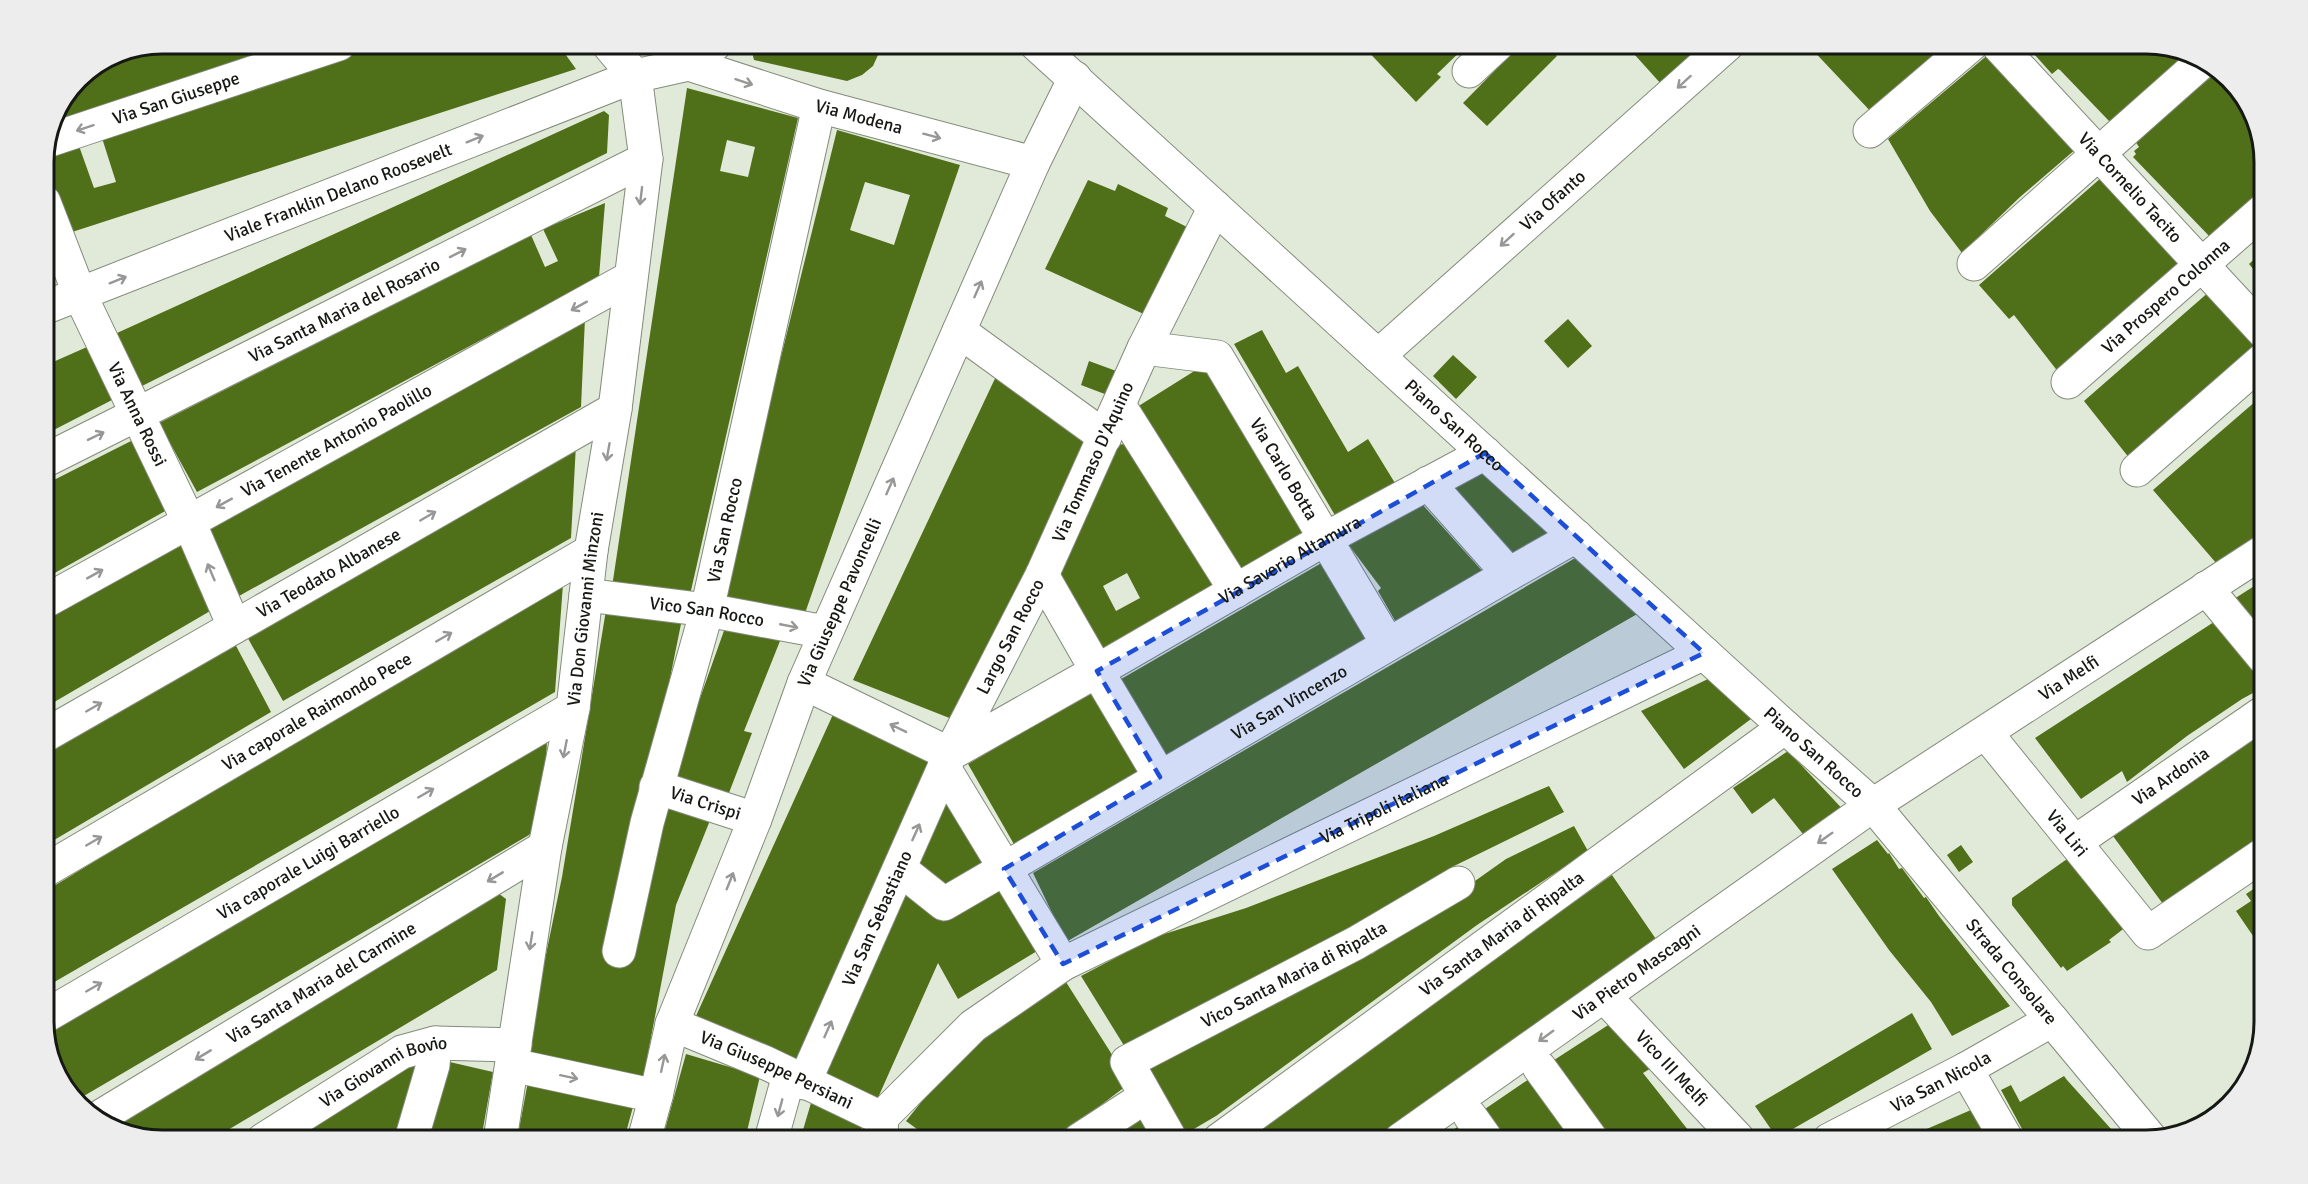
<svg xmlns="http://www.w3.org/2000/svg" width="2308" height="1184" font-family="Signika,sans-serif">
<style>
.building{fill:#4f6f19;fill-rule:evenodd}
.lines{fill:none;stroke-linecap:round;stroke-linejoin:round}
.minor-casing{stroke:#838b7b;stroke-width:35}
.minor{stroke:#fff;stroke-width:33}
.oneway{stroke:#969895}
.marked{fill:#1d4ed8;fill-opacity:0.2;stroke:#1d4ed8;stroke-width:4.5;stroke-dasharray:12 8;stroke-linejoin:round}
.labels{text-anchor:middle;stroke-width:6;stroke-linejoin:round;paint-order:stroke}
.street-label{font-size:18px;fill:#161913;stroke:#fff}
.rim{fill:none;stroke:#161913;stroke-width:3}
</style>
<rect width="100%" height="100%" fill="#e1ead8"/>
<path class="building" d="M162,44h126l-236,79 4,-13 22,-32 39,-26z
M382,44h176l18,25 -507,164 -25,-69v-8l35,-10 15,42 22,-6 -14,-44z
M750,44h133l-10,22 -11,9 -15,6 -93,-21z
M1361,44h107l-31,30 4,3 -25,25z
M1521,44h24l12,12 -70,70 -24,-23z
M1625,44h84l-47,41z
M1807,44h147l-80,71z
M2025,44h121l41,9 -77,69 -50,-52 -2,-1 -6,5z
M1990,53l87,95 -57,49 -58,56 -32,-42 -42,-72z
M2217,72l28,24 19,58v37l-52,48 -79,-82 3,-3 -2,-3 5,-4 -4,-6z
M687,88l111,30 -108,477 -78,-8zM727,140l28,7 -7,30 -28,-6z
M604,111l5,4 -2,38 -465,233 -25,-53z
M837,130l123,35 -158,457 -83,-14zM865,182l45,13 -16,50 -44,-15z
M2102,177l78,86 -121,110 -45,-58 -5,4 -30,-34z
M1088,180l27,11 3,-7 50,24 -3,8 24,12 -41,88 -103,-47z
M605,203l-6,74 -402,215 -38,-69 372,-188 14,32 13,-6 -15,-32z
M2264,250v32l-15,-18z
M2210,291l54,56 -134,112 -46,-58z
M585,318l-4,89 -342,189 -32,-68z
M1568,319l24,27 -24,22 -24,-27z
M1262,330l24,43 12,-7 50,86 20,-13 30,49 -62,29 -102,-173z
M87,347l25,53 -68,35v-69z
M1453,355l24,22 -21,22 -23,-23z
M1089,361l30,11 -9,24 -29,-11z
M1204,365l109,173 -71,41 -105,-172z
M999,370l89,71 -131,280 -104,-41z
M2264,394v139l-47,31 -64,-74z
M135,439l32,71 -123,69v-94z
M576,444l-5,94 -288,163 -38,-68z
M1125,444l94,145 -120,66 -42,-77 60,-133zM1127,573l13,25 -24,13 -13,-25z
M1480,471l71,64 -39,22 -60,-69z
M1422,504l63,70 -87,52 -20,-35 3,-3 -33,-44z
M185,542l32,65 -173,101v-87z
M1577,557l62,56 -573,329 -33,-69z
M1325,561l48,77 -212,125 -45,-81z
M2262,581l2,3v53l-30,-38z
M563,584l-8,108 -511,296v-96l421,-255z
M607,604l75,15 -36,178 16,1 51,15 -37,92 -33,175 -118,-24 37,-179z
M2217,620l47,58v9l-22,12 -55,37 -60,46 -5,-11 -41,28 -46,-61z
M726,625l56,11 -38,95 8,2 -25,65 -55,-21z
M234,642l37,70 -227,134v-93z
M1708,679l43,40 -67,50 -43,-58z
M1098,688l44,87 -127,71 -47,-82z
M835,710l105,50 -138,302 -106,-46z
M2264,725v110l-101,69 -53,-72z
M547,741l-4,79 -14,15 -452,265 -13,-12 -19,-53z
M1788,751l62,66 -39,27 -37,-46 -22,16 -19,-26z
M1549,786l15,26 -112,55 4,5 -328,180 -47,-76 74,-39 91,-29 188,-72z
M946,805l14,3 30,51 -46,35 -31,-24z
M1574,826l14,25 -111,74 -261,191 -34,20 -40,-69 225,-119 5,6 134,-95z
M1877,840l11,14 1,-1 10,16 3,-1 22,30 2,-1 13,19 71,90 -58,30 -21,-34 -42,-52 -57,-81z
M1961,845l12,17 -14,10 -12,-17z
M2077,852l54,71 -22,17 2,2 -44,29 -4,-5 -2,2 -49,-63v-7z
M1612,875l48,70 -283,195h-9l-8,-10 6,10h-125z
M2264,882v70l-28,-41 15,-10 -5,-7z
M1001,884l41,64 -84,51 -20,-36 -61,137 -56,-25 84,-186z
M498,893l8,6 -9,71 -286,170h-49l-52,-12z
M1066,982l64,101 -75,57h-96l-11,-9 -7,9h-9l-26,-19 54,-67z
M1912,1013l20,36 -155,89 -22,-32z
M1616,1020l42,44 -15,9 53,67h-86l-59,-78z
M686,1054l74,22 -15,64h-83z
M420,1055l-20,85h-106z
M441,1060l52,12 -12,68h-58z
M1535,1075l50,65h-83l-20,-29z
M529,1076l105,27 -10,37h-107z
M2064,1076l3,4 54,60h-93l-27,-50 10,-5 9,17z
M811,1103l51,24 -4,13h-58z
M1971,1110l16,30h-86z
M1148,1116l13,24h-54z
M1467,1121l11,19h-41z"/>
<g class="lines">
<defs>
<g id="minor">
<path d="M608,44l27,32"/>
<path id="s1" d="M1036,44l749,683 88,78 278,334"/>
<path id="s2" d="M1997,44l267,288"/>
<path id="s3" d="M689,64l130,42 214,57"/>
<path d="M1469,71l29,-27"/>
<path d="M1870,131l102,-87"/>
<path id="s4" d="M47,141l292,-97"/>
<path id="s5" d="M44,202l36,93 109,227 45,104"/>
<path d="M1974,264l230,-204"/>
<path id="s6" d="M44,308l591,-232 54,-12 26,-20"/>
<path d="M959,331l146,106"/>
<path id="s7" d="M1144,348l73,9 171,287"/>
<path id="s8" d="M1378,356l350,-312"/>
<path id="s9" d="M2068,382l196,-172"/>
<path d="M1119,405l117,186"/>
<path id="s10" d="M44,461l602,-302"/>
<path d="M2137,470l127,-111"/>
<path d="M1428,483l81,91"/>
<path id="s11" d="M1042,575l102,-227 71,-141"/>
<path d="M2206,588l58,70"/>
<path id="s12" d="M586,595l121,15 118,22"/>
<path id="s13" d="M44,602l586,-324"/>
<path d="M804,683l146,71"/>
<path id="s14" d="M1986,733l162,200 116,-79"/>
<path id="s15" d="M44,736l571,-327"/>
<path d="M944,768l119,196"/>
<path id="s16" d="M1160,777l-63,-106 228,-132 160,-86"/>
<path id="s17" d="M656,787l99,32"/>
<path id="s18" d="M2075,842l189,-130"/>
<path id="s19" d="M900,869l44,35 565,-330 67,-38"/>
<path id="s20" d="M44,871l547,-320"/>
<path id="s21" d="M619,951l28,-128 60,-213 112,-504"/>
<path id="s22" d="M1604,996l135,144"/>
<path id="s23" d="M44,1017l529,-309"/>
<path id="s24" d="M672,1024l92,38 117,56"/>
<path d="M512,1065l144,31"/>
<path d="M1539,1067l53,73"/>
<path d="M1966,1069l41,71"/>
<path id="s25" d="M804,1083l146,-329 92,-179 55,96 -147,83"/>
<path d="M1470,1116l17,24"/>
<path id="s26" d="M98,1118l447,-271"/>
<path id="s27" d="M263,1140l139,-88 33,-9 80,2"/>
<path d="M411,1140l22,-75 2,-22"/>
<path id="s28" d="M500,1140l45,-293 28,-139 18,-157 24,-142 31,-250 -11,-83"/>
<path id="s29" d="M644,1140l12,-44 16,-72 83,-205 49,-136 229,-520 42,-85"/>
<path d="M771,1140l18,-65"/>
<path id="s30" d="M882,1140l-1,-22 92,-92 90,-62 641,-311"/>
<path d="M1079,1140l66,-43"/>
<path id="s31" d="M1171,1140l-44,-78 229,-119 102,-60"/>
<path id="s32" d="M1219,1140l566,-413"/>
<path id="s33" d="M1400,1140l473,-335 391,-254"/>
<path id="s34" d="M1829,1140l137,-71 86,-49"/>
</g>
</defs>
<use href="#minor" class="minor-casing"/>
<use href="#minor" class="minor"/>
</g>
<defs><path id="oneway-shaft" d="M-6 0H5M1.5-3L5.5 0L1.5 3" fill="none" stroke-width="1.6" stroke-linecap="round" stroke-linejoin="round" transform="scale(1.5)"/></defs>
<g class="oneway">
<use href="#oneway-shaft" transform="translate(744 82) rotate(18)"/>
<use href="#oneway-shaft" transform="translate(1684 82) rotate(138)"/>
<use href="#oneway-shaft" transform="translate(85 128) rotate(162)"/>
<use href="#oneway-shaft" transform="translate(932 136) rotate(15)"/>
<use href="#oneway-shaft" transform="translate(475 139) rotate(-22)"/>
<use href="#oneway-shaft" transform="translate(641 196) rotate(97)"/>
<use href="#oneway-shaft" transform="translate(1507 240) rotate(138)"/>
<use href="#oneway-shaft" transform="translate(458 253) rotate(-27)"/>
<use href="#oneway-shaft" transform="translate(118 280) rotate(-22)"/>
<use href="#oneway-shaft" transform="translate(978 289) rotate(-66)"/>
<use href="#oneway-shaft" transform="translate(579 306) rotate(151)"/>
<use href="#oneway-shaft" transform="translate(96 436) rotate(-26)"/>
<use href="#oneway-shaft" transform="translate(608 452) rotate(100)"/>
<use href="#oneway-shaft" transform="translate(890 486) rotate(-66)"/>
<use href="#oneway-shaft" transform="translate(224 503) rotate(151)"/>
<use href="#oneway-shaft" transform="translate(428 516) rotate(-30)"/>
<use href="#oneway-shaft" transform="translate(211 572) rotate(-113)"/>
<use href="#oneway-shaft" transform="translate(95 574) rotate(-29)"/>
<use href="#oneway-shaft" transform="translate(789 626) rotate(11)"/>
<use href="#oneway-shaft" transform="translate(444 637) rotate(-30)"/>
<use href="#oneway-shaft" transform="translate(94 707) rotate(-30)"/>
<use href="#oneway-shaft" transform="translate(898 728) rotate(-154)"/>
<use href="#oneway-shaft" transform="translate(565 749) rotate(101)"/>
<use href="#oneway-shaft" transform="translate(426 793) rotate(-30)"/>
<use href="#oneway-shaft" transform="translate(916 832) rotate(-66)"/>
<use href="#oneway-shaft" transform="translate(1825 838) rotate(145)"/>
<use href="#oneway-shaft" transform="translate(94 841) rotate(-30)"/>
<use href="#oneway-shaft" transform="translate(495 877) rotate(149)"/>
<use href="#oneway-shaft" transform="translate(730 881) rotate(-68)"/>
<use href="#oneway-shaft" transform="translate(531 941) rotate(99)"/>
<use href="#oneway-shaft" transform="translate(94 987) rotate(-30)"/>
<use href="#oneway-shaft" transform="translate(828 1029) rotate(-66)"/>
<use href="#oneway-shaft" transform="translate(1546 1036) rotate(144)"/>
<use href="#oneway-shaft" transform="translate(203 1055) rotate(149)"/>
<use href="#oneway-shaft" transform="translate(663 1063) rotate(-78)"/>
<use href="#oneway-shaft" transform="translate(569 1077) rotate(12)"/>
<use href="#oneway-shaft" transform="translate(780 1108) rotate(105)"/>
</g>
<path class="marked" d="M1485,453l219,200 -641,311 -59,-95 156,-92 -63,-106z"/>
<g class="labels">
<g class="street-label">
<text dy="6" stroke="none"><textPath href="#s4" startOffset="136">Via San Giuseppe</textPath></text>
<text dy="6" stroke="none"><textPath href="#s3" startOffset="178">Via Modena</textPath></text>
<text dy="6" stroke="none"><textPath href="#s2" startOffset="196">Via Cornelio Tacito</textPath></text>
<text dy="6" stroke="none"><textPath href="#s6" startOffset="316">Viale Franklin Delano Roosevelt</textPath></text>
<text dy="6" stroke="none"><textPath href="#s8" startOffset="234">Via Ofanto</textPath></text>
<text dy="6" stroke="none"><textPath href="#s9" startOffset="130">Via Prospero Colonna</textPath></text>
<text dy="6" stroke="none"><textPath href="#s10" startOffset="336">Via Santa Maria del Rosario</textPath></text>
<text dy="6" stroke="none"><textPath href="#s5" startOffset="232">Via Anna Rossi</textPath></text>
<text dy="6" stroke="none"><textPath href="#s1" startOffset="566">Piano San Rocco</textPath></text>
<text dy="6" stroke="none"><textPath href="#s13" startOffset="334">Via Tenente Antonio Paolillo</textPath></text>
<text dy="6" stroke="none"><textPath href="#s11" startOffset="124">Via Tommaso D'Aquino</textPath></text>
<text dy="6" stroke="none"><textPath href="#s7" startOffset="204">Via Carlo Botta</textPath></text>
<text dy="6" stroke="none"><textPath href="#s21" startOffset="434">Via San Rocco</textPath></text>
<text dy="6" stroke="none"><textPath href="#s16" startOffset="346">Via Saverio Altamura</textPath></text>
<text dy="6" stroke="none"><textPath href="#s15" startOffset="328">Via Teodato Albanese</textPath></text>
<text dy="6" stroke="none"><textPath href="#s29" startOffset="573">Via Giuseppe Pavoncelli</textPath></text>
<text dy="6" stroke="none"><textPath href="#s28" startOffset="538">Via Don Giovanni Minzoni</textPath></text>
<text dy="6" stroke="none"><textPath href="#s12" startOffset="122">Vico San Rocco</textPath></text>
<text dy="6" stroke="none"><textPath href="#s25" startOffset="492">Largo San Rocco</textPath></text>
<text dy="6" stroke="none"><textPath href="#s33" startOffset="813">Via Melfi</textPath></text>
<text dy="6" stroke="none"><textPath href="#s19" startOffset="456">Via San Vincenzo</textPath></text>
<text dy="6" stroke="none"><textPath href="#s20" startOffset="316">Via caporale Raimondo Pece</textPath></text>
<text dy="6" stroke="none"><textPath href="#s1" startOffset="1052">Piano San Rocco</textPath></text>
<text dy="6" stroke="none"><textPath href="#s18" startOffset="116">Via Ardonia</textPath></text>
<text dy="6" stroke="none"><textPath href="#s17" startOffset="52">Via Crispi</textPath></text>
<text dy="6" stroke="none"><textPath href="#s30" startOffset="618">Via Tripoli Italiana</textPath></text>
<text dy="6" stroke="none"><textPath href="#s14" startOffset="129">Via Liri</textPath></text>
<text dy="6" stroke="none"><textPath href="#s23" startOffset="306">Via caporale Luigi Barriello</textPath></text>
<text dy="6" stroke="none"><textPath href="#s25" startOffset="180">Via San Sebastiano</textPath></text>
<text dy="6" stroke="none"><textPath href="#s32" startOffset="350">Via Santa Maria di Ripalta</textPath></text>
<text dy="6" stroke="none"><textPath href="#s1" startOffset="1348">Strada Consolare</textPath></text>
<text dy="6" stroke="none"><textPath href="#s33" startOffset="290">Via Pietro Mascagni</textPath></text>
<text dy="6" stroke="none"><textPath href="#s31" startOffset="278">Vico Santa Maria di Ripalta</textPath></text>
<text dy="6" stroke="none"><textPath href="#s26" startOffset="261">Via Santa Maria del Carmine</textPath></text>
<text dy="6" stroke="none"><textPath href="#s22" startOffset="99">Vico III Melfi</textPath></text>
<text dy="6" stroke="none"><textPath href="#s24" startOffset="114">Via Giuseppe Persiani</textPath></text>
<text dy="6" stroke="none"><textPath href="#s27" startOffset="140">Via Giovanni Bovio</textPath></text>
<text dy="6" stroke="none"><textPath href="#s34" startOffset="126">Via San Nicola</textPath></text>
</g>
</g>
<path d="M0 0H2308V1184H0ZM162 54H2146A108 108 0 0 1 2254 162V1022A108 108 0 0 1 2146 1130H162A108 108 0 0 1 54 1022V162A108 108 0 0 1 162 54Z" fill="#ecedec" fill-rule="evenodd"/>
<path class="rim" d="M162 54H2146A108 108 0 0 1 2254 162V1022A108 108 0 0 1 2146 1130H162A108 108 0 0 1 54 1022V162A108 108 0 0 1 162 54Z"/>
</svg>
